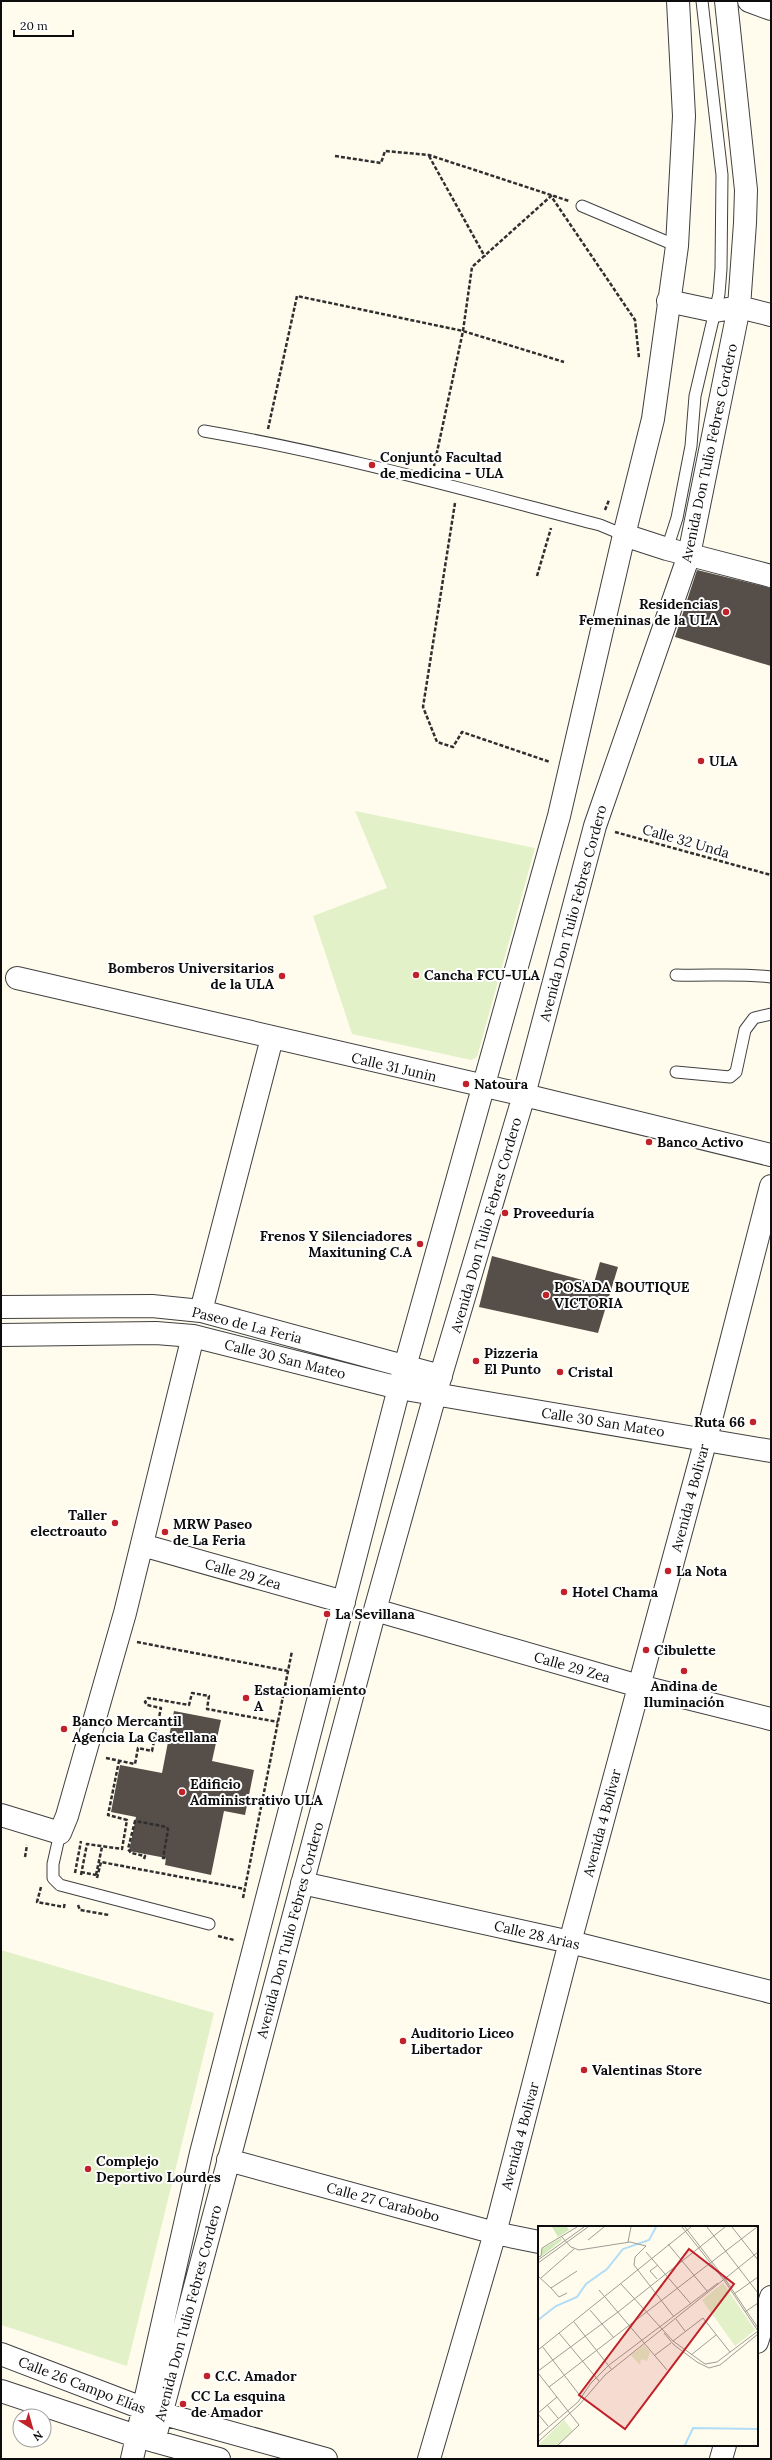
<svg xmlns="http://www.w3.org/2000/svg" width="772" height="2460" font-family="Lora,serif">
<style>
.pitch{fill:#e3f1c9}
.building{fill:#564e49}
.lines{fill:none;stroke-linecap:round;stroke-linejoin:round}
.lane-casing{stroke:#404040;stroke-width:13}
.street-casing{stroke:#404040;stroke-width:24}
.path{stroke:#2f2f2f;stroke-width:2.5;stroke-dasharray:4 2;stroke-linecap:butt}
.lane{stroke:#fff;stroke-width:11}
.street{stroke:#fff;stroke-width:22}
.poi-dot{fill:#c1222a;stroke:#fff;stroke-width:1.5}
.labels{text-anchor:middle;stroke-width:4;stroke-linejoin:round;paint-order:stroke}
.street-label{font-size:14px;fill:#0d0d0d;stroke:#fff}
.poi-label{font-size:14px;font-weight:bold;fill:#0d0d0d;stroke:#fff;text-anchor:start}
.inset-river{fill:none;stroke:#b1ddf7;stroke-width:2}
.inset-road{fill:none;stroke:#9e9c94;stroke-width:1}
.view{fill:#c1222a;fill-opacity:0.15;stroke:#c1222a;stroke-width:2}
.inset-edge{fill:none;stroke:#0d0d0d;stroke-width:2}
</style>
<rect width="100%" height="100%" fill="#fffcee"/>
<path class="pitch" d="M355,811l180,37 -58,209 -6,3 -119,-26 -39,-118 74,-28z
M1,1950l213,63 -87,353 -126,-41z"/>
<path class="building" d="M697,570l74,18v78l-96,-29z
M492,1256l102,27 6,-21 18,5 -20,66 -119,-26z
M174,1711l47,9 -9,41 42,9 -9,45 -21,-4 -13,64 -46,-10 1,-7 -37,-7 7,-34 -25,-5 9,-47 42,8z"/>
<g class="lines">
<defs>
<path id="lane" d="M582,206l95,40
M204,431c134,23 265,60 396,94l24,10
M667,549l10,-31 14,-72 4,-50 24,-102 2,-25 1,-94 -20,-174
M676,975c32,1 63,-2 95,2
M676,1072l54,5 6,-5 9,-42 9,-12 17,-4
M60,1833l-7,31v14l7,7 149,39"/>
<path id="street" d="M749,1l22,8
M668,301l47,10 24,-4 32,8
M624,535l43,14 104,27
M17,978l507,117 247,60
M1,1307l151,-1 49,5 240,65
M201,1311l71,-273
M1,1335l155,-2 37,3 206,52 372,63
M142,1545l202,57
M375,1610l264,76 132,33
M1,1815l59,18 7,-17 58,-203 68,-277
M302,1883l268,59 201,50
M228,2160l267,73 44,9
M757,2342l14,-45
M1,2354l141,54 184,51
M1,2391l135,45 83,23
M154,2441l221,-831 60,-215 89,-300 71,-269 94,-271 50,-248 6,-84 1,-33 -20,-189
M132,2459l69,-306 198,-765 160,-572 65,-281 29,-116 24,-173 7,-130 -6,-115
M429,2459l66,-226 75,-291 136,-503 65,-253
M721,2459l4,-14"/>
</defs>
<use href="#lane" class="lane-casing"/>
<use href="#street" class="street-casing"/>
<path class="path" d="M335,156l46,7 4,-12 44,4 140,46
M429,156l56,101
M268,429l29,-133 166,35 101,31
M434,466l29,-135 9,-64 79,-71 84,124 4,38
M455,503l-32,204 14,35 16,5 9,-15 88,30
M605,510l4,-10
M537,576l14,-48
M615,832l156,43
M137,1642l151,29
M106,1758l29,6 3,-16 14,3 9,-43 -14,-3 -2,-3 3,-4 41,7 3,-12 17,3 -2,13 71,13
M25,1857l2,-12
M144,1859l1,-3 -14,-3 -3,-4 7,-28 32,6 1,3 -5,28h3
M81,1872l15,3
M75,1873l6,-32
M81,1875l6,-31 35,5 5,-29 -19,-5 11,-54
M96,1875l6,-28
M97,1878l4,-16 144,27
M41,1887l-4,15 27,5 1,-5
M243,1898l49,-247
M78,1905l2,5 29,5
M218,1936l16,4"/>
<use href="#lane" class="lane"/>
<use href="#street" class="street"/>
</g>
<g class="poi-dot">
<circle cx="372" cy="465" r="4"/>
<circle cx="726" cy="612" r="4"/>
<circle cx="701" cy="761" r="4"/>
<circle cx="416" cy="975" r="4"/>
<circle cx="282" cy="976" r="4"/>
<circle cx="466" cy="1084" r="4"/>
<circle cx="649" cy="1142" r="4"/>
<circle cx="505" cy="1213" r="4"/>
<circle cx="420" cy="1244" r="4"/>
<circle cx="546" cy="1295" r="4"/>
<circle cx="476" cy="1361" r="4"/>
<circle cx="560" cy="1372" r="4"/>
<circle cx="753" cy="1422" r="4"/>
<circle cx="115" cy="1523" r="4"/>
<circle cx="165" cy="1532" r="4"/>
<circle cx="668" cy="1571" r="4"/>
<circle cx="564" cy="1592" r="4"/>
<circle cx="327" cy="1614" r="4"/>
<circle cx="646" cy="1650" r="4"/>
<circle cx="684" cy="1671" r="4"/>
<circle cx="246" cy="1698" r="4"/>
<circle cx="64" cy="1729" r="4"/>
<circle cx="182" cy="1792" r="4"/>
<circle cx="403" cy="2041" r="4"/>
<circle cx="584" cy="2070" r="4"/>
<circle cx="88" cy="2169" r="4"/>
<circle cx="207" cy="2376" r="4"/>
<circle cx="183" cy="2404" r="4"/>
</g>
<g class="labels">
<g class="street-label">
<text transform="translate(709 453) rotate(-78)" y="5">Avenida Don Tulio Febres Cordero</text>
<text transform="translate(686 841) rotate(16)" y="5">Calle 32 Unda</text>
<text transform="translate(573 913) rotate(-75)" y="5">Avenida Don Tulio Febres Cordero</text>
<text transform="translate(394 1067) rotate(13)" y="5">Calle 31 Junin</text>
<text transform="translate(486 1225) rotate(-74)" y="5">Avenida Don Tulio Febres Cordero</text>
<text transform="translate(247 1325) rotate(14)" y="5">Paseo de La Feria</text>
<text transform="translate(285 1359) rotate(14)" y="5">Calle 30 San Mateo</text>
<text transform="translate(603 1422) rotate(9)" y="5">Calle 30 San Mateo</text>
<text transform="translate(690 1498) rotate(-75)" y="5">Avenida 4 Bolivar</text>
<text transform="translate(243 1574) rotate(16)" y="5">Calle 29 Zea</text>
<text transform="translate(572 1667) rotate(16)" y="5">Calle 29 Zea</text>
<text transform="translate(602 1823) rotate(-75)" y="5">Avenida 4 Bolivar</text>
<text transform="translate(290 1930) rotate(-75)" y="5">Avenida Don Tulio Febres Cordero</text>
<text transform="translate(537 1935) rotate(13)" y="5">Calle 28 Arias</text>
<text transform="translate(520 2136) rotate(-75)" y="5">Avenida 4 Bolivar</text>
<text transform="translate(383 2202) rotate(15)" y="5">Calle 27 Carabobo</text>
<text transform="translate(188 2313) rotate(-75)" y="5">Avenida Don Tulio Febres Cordero</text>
<text transform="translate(82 2385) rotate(21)" y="5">Calle 26 Campo Elías</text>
</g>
<g class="poi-label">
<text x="380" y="462">Conjunto Facultad<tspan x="380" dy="16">de medicina - ULA</tspan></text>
<text x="718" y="609" text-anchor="end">Residencias<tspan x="718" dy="16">Femeninas de la ULA</tspan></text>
<text x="709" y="766">ULA</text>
<text x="274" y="973" text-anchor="end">Bomberos Universitarios<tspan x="274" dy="16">de la ULA</tspan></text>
<text x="424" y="980">Cancha FCU-ULA</text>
<text x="474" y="1089">Natoura</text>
<text x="657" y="1147">Banco Activo</text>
<text x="513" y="1218">Proveeduría</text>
<text x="412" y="1241" text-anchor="end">Frenos Y Silenciadores<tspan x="412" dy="16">Maxituning C.A</tspan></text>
<text x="554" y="1292">POSADA BOUTIQUE<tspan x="554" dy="16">VICTORIA</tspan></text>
<text x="484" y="1358">Pizzeria<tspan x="484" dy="16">El Punto</tspan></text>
<text x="568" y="1377">Cristal</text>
<text x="745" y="1427" text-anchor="end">Ruta 66</text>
<text x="107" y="1520" text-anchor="end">Taller<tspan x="107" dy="16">electroauto</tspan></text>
<text x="173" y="1529">MRW Paseo<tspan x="173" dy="16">de La Feria</tspan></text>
<text x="676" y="1576">La Nota</text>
<text x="572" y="1597">Hotel Chama</text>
<text x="335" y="1619">La Sevillana</text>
<text x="654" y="1655">Cibulette</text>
<text x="684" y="1691" text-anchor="middle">Andina de<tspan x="684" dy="16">Iluminación</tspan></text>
<text x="254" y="1695">Estacionamiento<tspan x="254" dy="16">A</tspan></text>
<text x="72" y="1726">Banco Mercantil<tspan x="72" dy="16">Agencia La Castellana</tspan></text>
<text x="190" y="1789">Edificio<tspan x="190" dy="16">Administrativo ULA</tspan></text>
<text x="411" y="2038">Auditorio Liceo<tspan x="411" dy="16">Libertador</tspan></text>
<text x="592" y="2075">Valentinas Store</text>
<text x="96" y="2166">Complejo<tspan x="96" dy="16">Deportivo Lourdes</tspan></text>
<text x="215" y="2381">C.C. Amador</text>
<text x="191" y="2401">CC La esquina<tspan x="191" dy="16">de Amador</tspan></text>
</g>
</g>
<g transform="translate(538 2226)">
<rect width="220" height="220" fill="#fffcee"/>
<path d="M14,1h15l2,3 -11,7zM23,12l1,2 -20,16v-7z" fill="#d1eab7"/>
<path d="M185,57l32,47 -20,16 -33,-46zM106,119l6,7 -3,9 -6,-2 -1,6 -9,-10zM26,194l9,11 -16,14h-19z" fill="#e3f1c9"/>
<path class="inset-river" d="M0,94l18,-14 21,-9 9,-13 21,-15 16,-20 26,-9 7,-13M147,219l8,-17 65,1"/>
<path class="inset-road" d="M144,1l42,53 34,51M147,1l40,52 33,49M169,1l51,66M194,1l26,33M23,10l10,11 8,3 51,-8 16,4 -11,11 -1,8 40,52M50,14l16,-13M90,16l3,-15M130,18l39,47M108,26l45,52M0,31l3,-1 1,-8 35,-21M0,34l46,-33M0,37l50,-36M0,50l13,12 26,-17M3,52l33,-29M119,53l-7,-8 8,-6M83,58l52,57 32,23 12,-2 41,-31M13,62l8,9 8,-4M61,64l68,80M196,68l24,-17M52,84l24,28M207,86l13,-9M138,93l9,12M36,96l38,48M21,107l40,48M126,107l10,12 23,17 12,6 11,-3 38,-31M135,115l30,-23 27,34M4,120l39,51M0,124l153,-123M117,129l16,-12M153,129l25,-20M0,145l80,-59 107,-85M0,147l41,52 -21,20M11,161l208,-160M9,179l11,13M0,187l19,-16M0,188l10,12M0,210l40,-34 13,-19 18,-18 109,-82M0,216l41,-37 26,-30 153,-123"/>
<path class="view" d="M151,23l45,35 -109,145 -46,-34z"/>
<rect width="220" height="220" class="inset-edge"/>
</g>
<rect width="772" height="2460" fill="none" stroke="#0d0d0d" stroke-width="4"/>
<g transform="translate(32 2428) rotate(143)"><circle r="19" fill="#ffffff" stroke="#9e9e9e"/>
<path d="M0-3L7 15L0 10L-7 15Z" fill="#c1222a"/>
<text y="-6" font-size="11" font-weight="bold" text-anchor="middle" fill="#0d0d0d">N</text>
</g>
<path d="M14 30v6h59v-6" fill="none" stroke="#0d0d0d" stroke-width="2"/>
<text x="20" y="30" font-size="12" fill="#0d0d0d" stroke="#ffffff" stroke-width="3" paint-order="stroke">20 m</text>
</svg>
